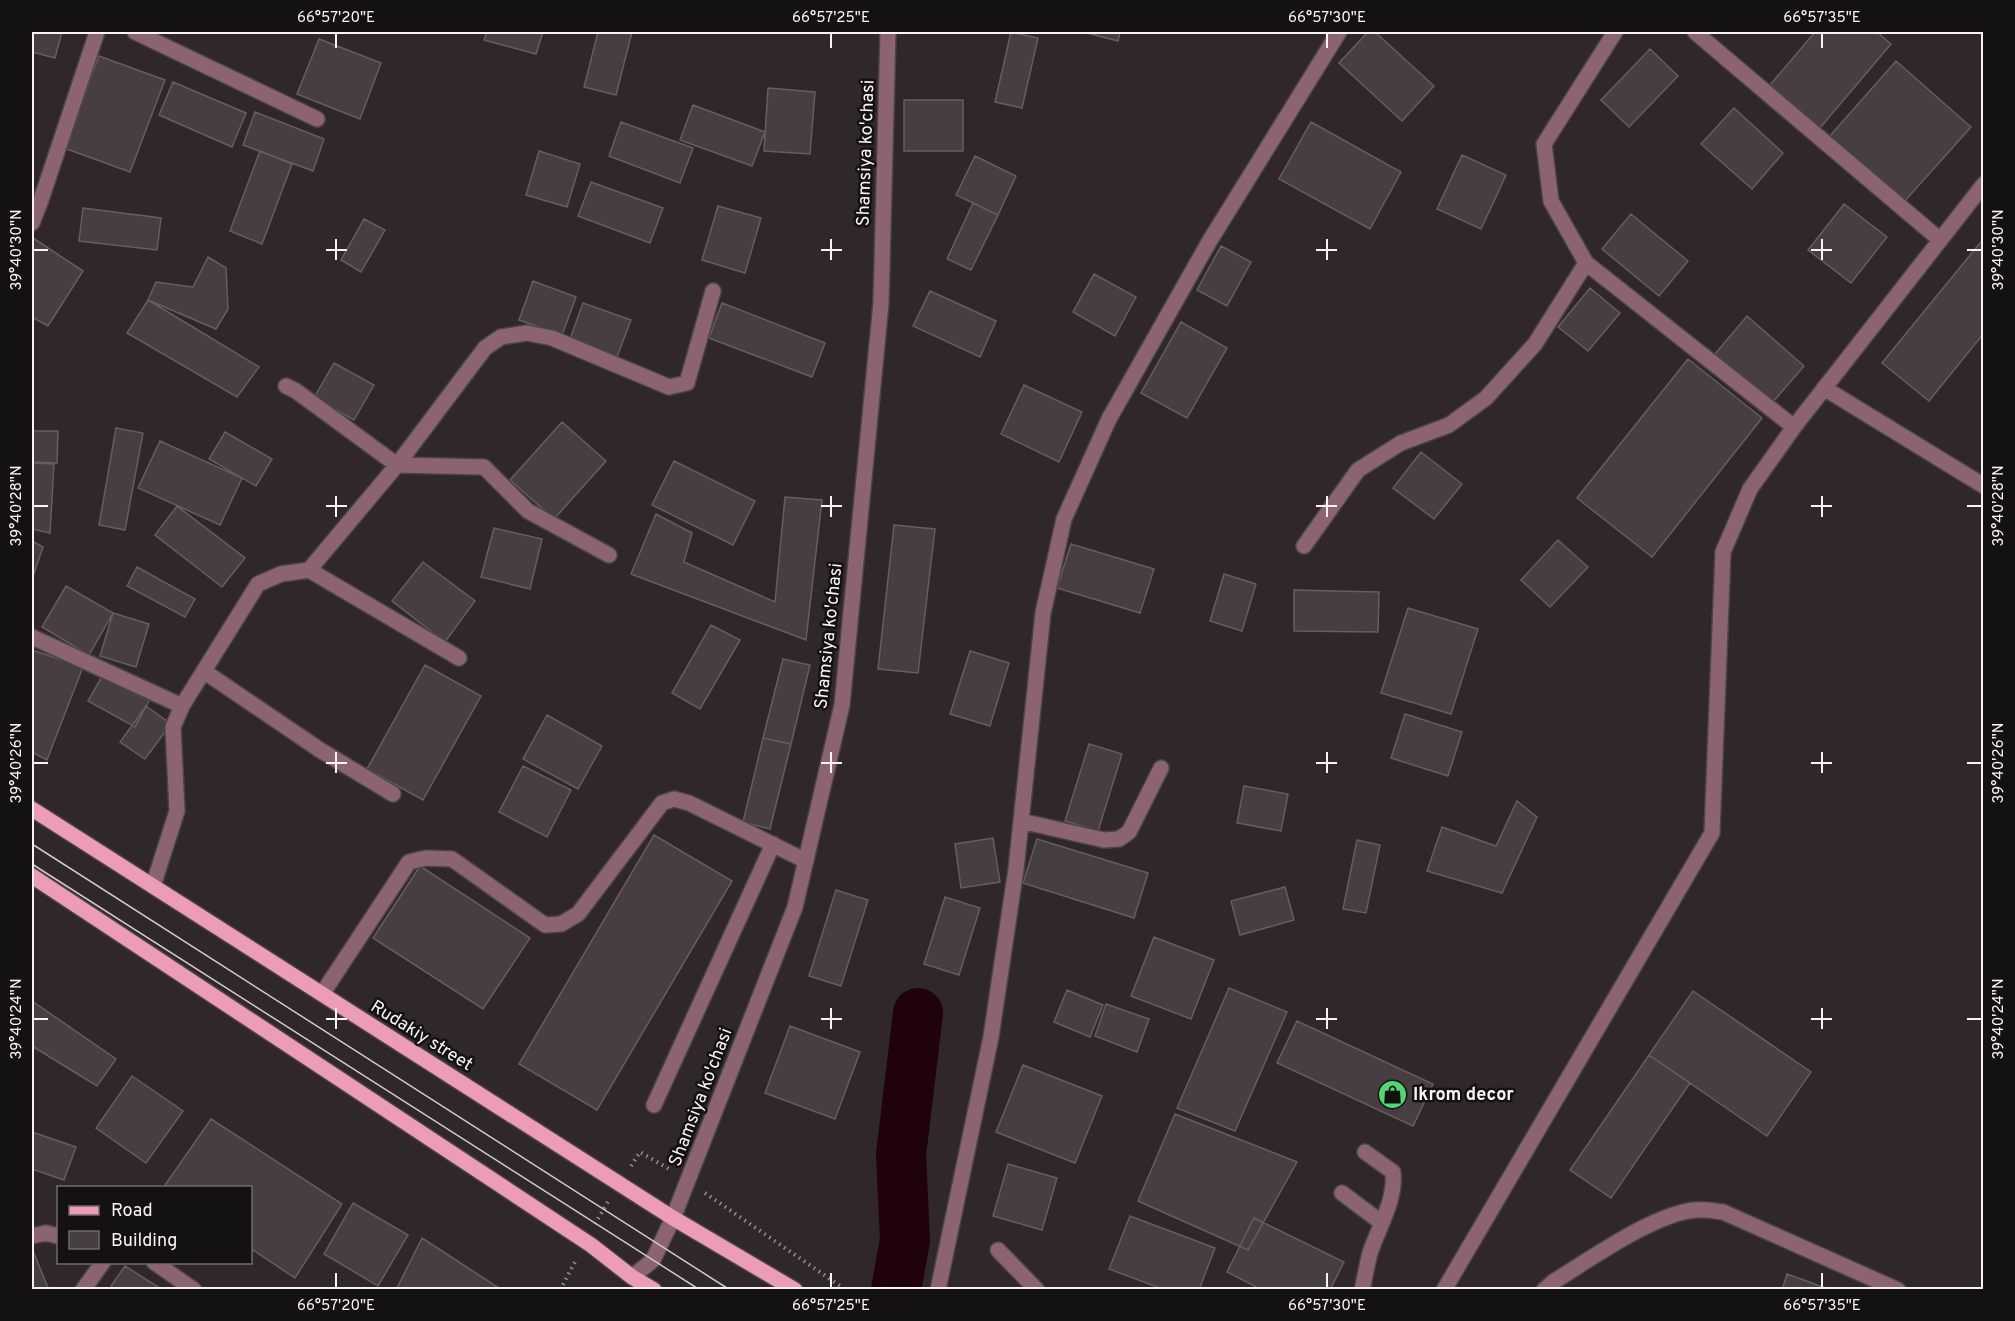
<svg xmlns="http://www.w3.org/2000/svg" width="2015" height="1321" font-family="Overpass,sans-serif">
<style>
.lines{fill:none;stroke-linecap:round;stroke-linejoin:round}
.river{stroke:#20020d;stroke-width:50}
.building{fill:#473e41;stroke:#675d60;stroke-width:1.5}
.minor-casing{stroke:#4b4446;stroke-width:18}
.major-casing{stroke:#4b4446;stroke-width:18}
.path{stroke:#958e90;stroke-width:4;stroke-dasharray:1.5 4.5;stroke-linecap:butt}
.minor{stroke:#8b6470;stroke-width:15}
.major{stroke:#ed9cb7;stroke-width:15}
.tram{stroke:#d0c9cb;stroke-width:1.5}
.ticks{fill:none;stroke:#f9f3f5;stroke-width:2}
.labels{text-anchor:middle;stroke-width:5;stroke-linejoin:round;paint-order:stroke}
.street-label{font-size:18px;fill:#f9f3f5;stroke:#141112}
.poi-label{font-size:18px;font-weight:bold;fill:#f9f3f5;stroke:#141112;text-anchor:start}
.neatline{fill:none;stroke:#f9f3f5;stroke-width:2}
.ticks-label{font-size:15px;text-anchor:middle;fill:#f9f3f5}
</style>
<rect width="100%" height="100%" fill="#2f2729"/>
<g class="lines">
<path class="river" d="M896,1290l9,-50 -4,-85 17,-142"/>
</g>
<path class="building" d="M32,32h30l-7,26 -23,-6z
M487,32h56l-7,22 -52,-14z
M598,32h34l-16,63 -32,-8z
M1011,32l27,6 -16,70 -27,-6z
M1083,32h37l-2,9z
M1368,32h7l59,54 -32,35 -63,-58z
M1815,32h62l14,12 -71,84 -50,-43z
M319,39l62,24 -21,56 -63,-25z
M1650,49l28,27 -49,51 -28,-27z
M99,56l66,24 -35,92 -66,-24z
M1896,61l75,66 -68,76 -74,-66z
M173,82l73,31 -14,34 -73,-32z
M768,88l47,4 -5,62 -46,-3z
M904,100h59v51h-59z
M693,105l72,27 -13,34 -72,-26z
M1734,108l49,45 -31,36 -51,-45z
M255,112l69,27 -11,32 -70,-26z
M621,122l72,26 -13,35 -71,-27z
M1311,122l90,50 -31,57 -91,-50z
M260,151l32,13 -30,80 -32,-13z
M539,151l41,13 -13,43 -41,-12z
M1462,155l44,20 -25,54 -44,-20z
M975,156l41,20 -18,39 -42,-20z
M591,182l72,26 -13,35 -72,-27z
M973,203l25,12 -27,55 -24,-11z
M1844,204l43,33 -36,46 -43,-33z
M718,206l43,12 -16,55 -43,-13z
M83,208l78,10 -4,32 -78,-9z
M1631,214l57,47 -29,35 -57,-47z
M364,219l21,11 -24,42 -20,-12z
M33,238l50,33 -35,55 -16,-9z
M1984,238v95l-55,68 -47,-38z
M1221,246l30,16 -24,44 -30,-16z
M208,257l18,11 2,41 -12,20 -68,-29 8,-18 37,5z
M1094,274l42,23 -21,39 -42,-24z
M533,281l43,16 -14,38 -43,-15z
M1590,288l30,25 -32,38 -30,-24z
M930,291l66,30 -16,36 -67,-31z
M148,300l111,67 -22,30 -110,-64z
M583,303l48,17 -14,37 -47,-18z
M722,303l103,40 -13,34 -103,-39z
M1747,316l57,50 -32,37 -57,-49z
M1181,322l46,26 -40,70 -46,-25z
M1688,359l74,59 -110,139 -75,-59z
M334,363l40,22 -20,35 -40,-22z
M1024,385l58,27 -23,50 -58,-28z
M562,422l44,39 -52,58 -44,-39z
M116,428l27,5 -18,97 -26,-5z
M32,431h26l-1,32 -25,-1z
M225,432l47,27 -16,27 -47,-27z
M160,441l82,37 -22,47 -82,-37z
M1421,452l41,32 -28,35 -41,-31z
M674,461l81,40 -22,44 -81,-40z
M32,463l22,1 -4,69 -18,-4z
M785,497l37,3 -16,140 -175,-66 25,-60 36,19 -8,29 91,40z
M177,506l68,52 -23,29 -67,-52z
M894,525l41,4 -17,144 -40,-4z
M494,528l48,11 -12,50 -49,-12z
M1558,540l30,27 -38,40 -29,-27z
M32,541l11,6 -11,32z
M1071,544l83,25 -14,44 -83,-25z
M423,562l52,39 -30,41 -53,-41z
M137,567l58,32 -10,18 -58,-31z
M1224,574l32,10 -14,47 -32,-10z
M66,586l47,27 -24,42 -47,-28z
M1294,590l85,2 -1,40 -84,-1z
M1408,608l70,21 -27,85 -70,-21z
M113,613l36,11 -13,43 -36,-11z
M711,625l29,15 -40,69 -28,-16z
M32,650l51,17 -36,93 -15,-8z
M970,651l39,12 -19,63 -40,-12z
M783,659l27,6 -19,79 -28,-6z
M425,665l56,31 -58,104 -56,-31z
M104,673l46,26 -15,28 -47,-26z
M146,706l25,18 -26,35 -25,-17z
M1405,714l57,18 -14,44 -57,-18z
M547,715l55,31 -24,43 -55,-30z
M763,738l28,6 -21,85 -27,-7z
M1089,744l33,10 -24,77 -33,-10z
M523,766l48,24 -24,47 -48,-25z
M1244,786l44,8 -7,37 -44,-8z
M1517,801l20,16 -35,76 -75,-22 15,-44 54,19z
M654,835l78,46 -135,229 -78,-46z
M993,838l7,44 -39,6 -6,-44z
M1037,839l111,34 -14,45 -111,-35z
M1357,840l23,5 -14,68 -23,-4z
M420,866l110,72 -47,71 -110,-71z
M1285,887l9,33 -54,15 -9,-34z
M836,890l32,10 -27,86 -32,-10z
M945,897l35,11 -21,67 -35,-11z
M1154,937l60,23 -23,59 -60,-23z
M1229,988l58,24 -52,119 -58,-23z
M1067,990l36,15 -13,32 -36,-15z
M1693,991l118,81 -44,64 -118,-81z
M32,1001l84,58 -19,27 -65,-40z
M1106,1004l43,15 -12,33 -42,-16z
M1297,1021l136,63 -20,42 -136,-63z
M790,1026l70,26 -25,67 -70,-26z
M1649,1055l41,28 -79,115 -41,-28z
M1023,1065l79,31 -27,67 -79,-31z
M132,1076l51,35 -37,52 -50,-35z
M1175,1114l122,48 -49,88 -110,-49z
M211,1119l131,85 -47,74 -45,-30v-60h-87z
M32,1132l44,15 -12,33 -32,-11z
M1008,1164l49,14 -15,52 -49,-14z
M353,1203l55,32 -30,51 -54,-32z
M1130,1216l85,32 -16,42h-34l-56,-21z
M1254,1218l90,44 -14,28h-68l-35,-18z
M422,1238l80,52h-106z
M32,1251h1l16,39h-17z
M125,1266l38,24h-46l-6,-4z
M1787,1274l44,16h-49z"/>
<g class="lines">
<defs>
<path id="minor" d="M135,32l182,87
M1615,32l-71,112 7,57 35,62 208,164
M1695,32l244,207
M32,223l9,-23 56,-168
M286,386l10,5 101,74 87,2 44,44 81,44
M1824,388l160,98
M1304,546l54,-76 43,-27 48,-18 37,-27 49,-54 51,-81
M309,570l88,-105 88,-117 16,-11 26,-4 25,5 117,49 18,-4 26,-92
M32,637l150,69
M205,672l115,78 73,44
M1021,821l83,19 15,-1 10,-7 32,-64
M153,886l24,-75 -4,-84 9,-21 76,-122 23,-10 28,-4 150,88
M322,994l87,-132 17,-4 26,1 93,66 16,-1 17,-10 84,-111 12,-4 15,4 117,58
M654,1105l119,-261
M1342,1193l40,30
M32,1236l14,-3 12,3
M998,1250l39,40
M154,1262l40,28
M632,1277l21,-17 20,-42 122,-311 47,-202 39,-402 7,-271
M83,1290l20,-28
M938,1290l53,-253 25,-168 27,-256 21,-94 45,-100 100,-177 130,-210
M1362,1290c3,-13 5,-26 8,-37 9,-27 26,-53 23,-81l-28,-20
M1444,1290l268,-457 11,-281 27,-63 44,-62 190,-243
M1544,1290l9,-8c36,-22 100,-68 142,-72 9,-1 19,1 28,2l175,78"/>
<path id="major" d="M32,809l641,409 122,72
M32,876l559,369 41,32 22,13"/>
</defs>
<use href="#minor" class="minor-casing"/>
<use href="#major" class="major-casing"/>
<path class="path" d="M631,1166l9,-14 29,17
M705,1193l141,97
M595,1224l14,-24
M560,1290l16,-30"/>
<use href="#minor" class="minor"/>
<use href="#major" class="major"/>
<path class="tram" d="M32,844l698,446
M32,864l668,426"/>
</g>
<path class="ticks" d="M336,33v15M831,33v15M1327,33v15M1822,33v15M336,239v21M831,239v21M1327,239v21M1822,239v21M33,250h15M326,250h21M821,250h21M1316,250h21M1811,250h21M1967,250h15M336,496v21M831,496v21M1327,496v21M1822,496v21M33,506h15M326,506h21M821,506h21M1316,506h21M1811,506h21M1967,506h15M336,752v21M831,752v21M1327,752v21M1822,752v21M33,763h15M326,763h21M821,763h21M1316,763h21M1811,763h21M1967,763h15M336,1008v21M831,1008v21M1327,1008v21M1822,1008v21M33,1019h15M326,1019h21M821,1019h21M1316,1019h21M1811,1019h21M1967,1019h15M336,1273v15M831,1273v15M1327,1273v15M1822,1273v15"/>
<defs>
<symbol id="shop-disc" viewBox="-11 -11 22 22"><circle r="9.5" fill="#53d673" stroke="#141112"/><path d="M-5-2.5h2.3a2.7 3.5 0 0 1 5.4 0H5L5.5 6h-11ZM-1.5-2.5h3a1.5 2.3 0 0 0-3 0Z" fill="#111"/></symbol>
</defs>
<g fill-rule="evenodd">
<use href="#shop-disc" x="1376" y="1078" width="33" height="33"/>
</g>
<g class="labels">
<g class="street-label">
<text transform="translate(865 153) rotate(-88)" y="6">Shamsiya ko'chasi</text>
<text transform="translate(828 636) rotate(-84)" y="6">Shamsiya ko'chasi</text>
<text transform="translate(422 1035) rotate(32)" y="6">Rudakiy street</text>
<text transform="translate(700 1097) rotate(-69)" y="6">Shamsiya ko'chasi</text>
</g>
<g class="poi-label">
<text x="1413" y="1100">Ikrom decor</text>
</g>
</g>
<rect width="2015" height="1321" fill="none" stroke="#141112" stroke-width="66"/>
<rect x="57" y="1186" width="195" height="78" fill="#141112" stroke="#706b6d" stroke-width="1.5"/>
<rect x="69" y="1206" width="30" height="9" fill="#ed9cb7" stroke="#706b6d" stroke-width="1.5"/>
<text x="111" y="1216" font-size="18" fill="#f9f3f5">Road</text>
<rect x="69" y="1231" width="30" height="18" fill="#473e41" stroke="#706b6d" stroke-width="1.5"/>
<text x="111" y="1246" font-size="18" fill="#f9f3f5">Building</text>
<rect x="33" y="33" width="1949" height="1255" class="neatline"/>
<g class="ticks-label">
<text x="336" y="22">66°57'20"E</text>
<text x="831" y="22">66°57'25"E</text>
<text x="1327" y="22">66°57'30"E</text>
<text x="1822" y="22">66°57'35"E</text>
<text transform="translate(16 250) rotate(-90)" y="5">39°40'30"N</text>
<text transform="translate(1998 250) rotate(-90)" y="5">39°40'30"N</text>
<text transform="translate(16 506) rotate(-90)" y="5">39°40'28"N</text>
<text transform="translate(1998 506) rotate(-90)" y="5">39°40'28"N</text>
<text transform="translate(16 763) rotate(-90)" y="5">39°40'26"N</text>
<text transform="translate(1998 763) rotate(-90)" y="5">39°40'26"N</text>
<text transform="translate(16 1019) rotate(-90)" y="5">39°40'24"N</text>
<text transform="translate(1998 1019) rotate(-90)" y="5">39°40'24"N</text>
<text x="336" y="1310">66°57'20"E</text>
<text x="831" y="1310">66°57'25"E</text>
<text x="1327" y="1310">66°57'30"E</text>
<text x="1822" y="1310">66°57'35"E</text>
</g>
</svg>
